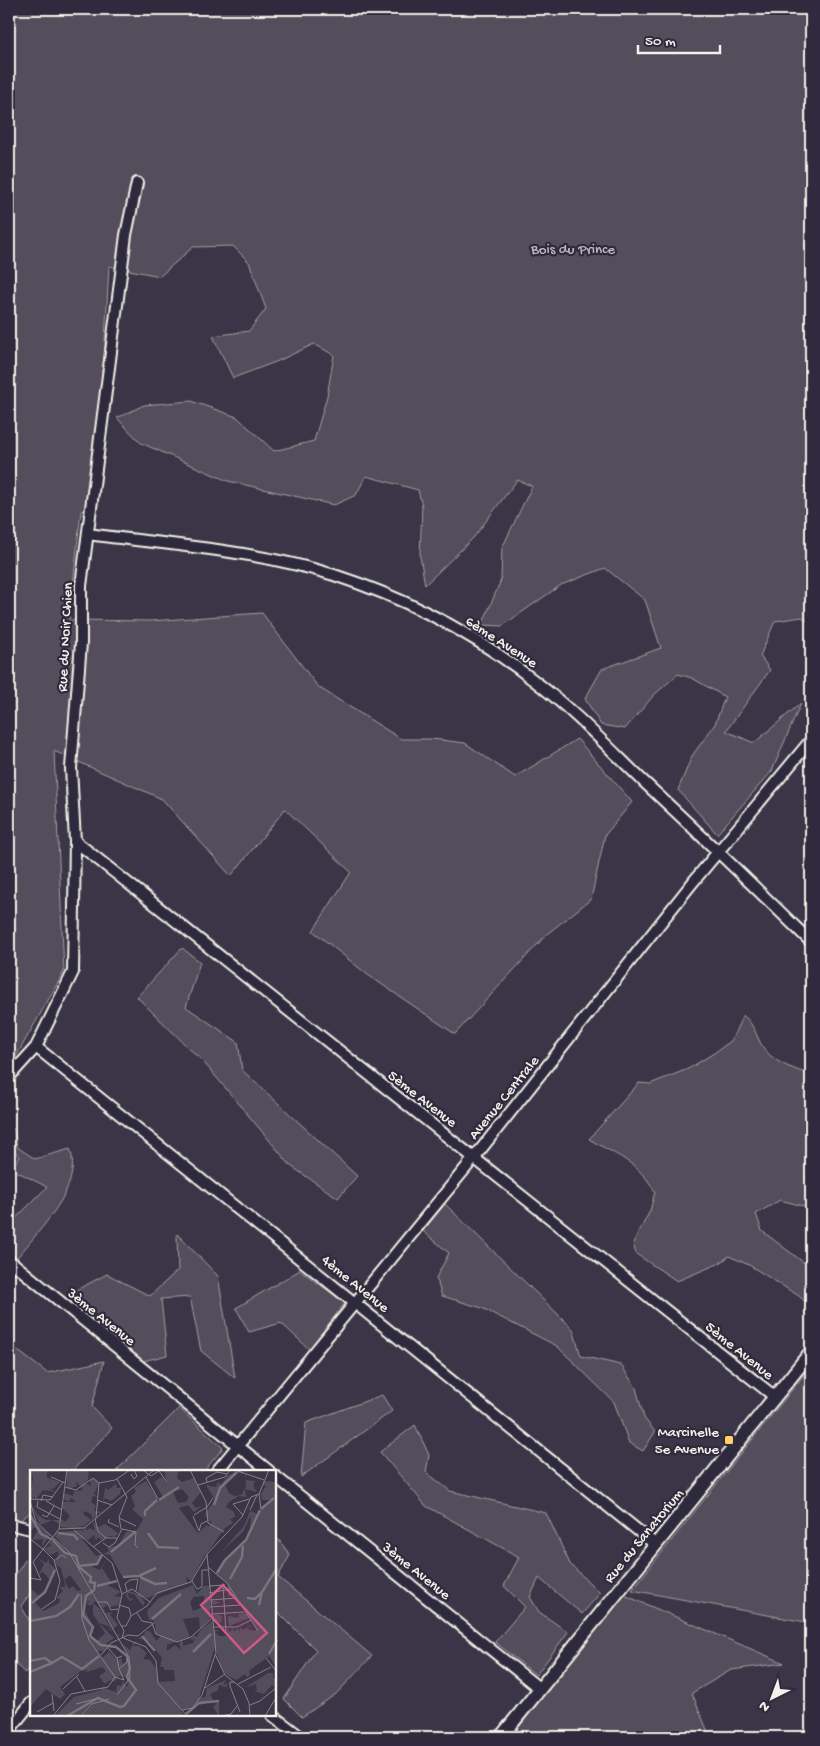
<svg xmlns="http://www.w3.org/2000/svg" width="820" height="1746" font-family="'Gochi Hand',sans-serif">
<style>
.green{fill:#534e5c;stroke:#a4a0a2}
.lines{fill:none;stroke-linecap:round;stroke-linejoin:round}
.minor-casing{stroke:#f4f1e8;stroke-width:14}
.tertiary-casing{stroke:#f4f1e8;stroke-width:16}
.minor{stroke:#2f2a3d;stroke-width:10}
.tertiary{stroke:#2f2a3d;stroke-width:12}
.poi-dot{fill:#ffd166;stroke:#2f2a3d;stroke-width:2}
.labels{text-anchor:middle;stroke-width:4.5;stroke-linejoin:round;paint-order:stroke}
.park-label{font-size:15px;fill:#bcb8b7;stroke:#2f2a3d}
.street-label{font-size:15px;fill:#f4f1e8;stroke:#2f2a3d}
.poi-label{font-size:15px;fill:#f4f1e8;stroke:#2f2a3d;text-anchor:end}
.inset-river{fill:none;stroke:#78747b;stroke-width:2.5}
.inset-road{fill:none;stroke:#858187;stroke-width:1}
.view{fill:#d15985;fill-opacity:0.15;stroke:#d15985;stroke-width:2.5}
.inset-edge{fill:none;stroke:#f4f1e8;stroke-width:2.5}
</style>
<rect width="100%" height="100%" fill="#3b3647"/>
<filter id="ink" filterUnits="userSpaceOnUse"><feTurbulence type="fractalNoise" baseFrequency=".02" numOctaves="2"/><feDisplacementMap in="SourceGraphic" scale="10" xChannelSelector="R" yChannelSelector="G"/><feConvolveMatrix kernelMatrix="1 2 1 2 8 2 1 2 1" color-interpolation-filters="sRGB"/></filter>
<g filter="url(#ink)">
<path class="green" d="M9,9h802v615l-9,-7 -27,4 -15,35 10,14 -44,61 28,12 47,-40 -29,68 -55,63 -39,-44 14,-34 23,-32 10,-27 -33,-19 -14,-4 -24,21 -29,34 -24,-4 -16,-26 17,-30 59,-21 -16,-48 -40,-32 -44,17 -59,41 -20,-1 19,-45 1,-32 30,-62 -15,-6 -43,57 -49,48 -5,-29 2,-50 -4,-16 -52,-14 -10,19 -22,10 -106,-24 -87,-38 -24,-25 27,-13 47,-4 46,16 37,34 40,-10 13,-45 7,-41 -20,-11 -36,17 -45,17 -20,-42 36,-5 17,-22 -17,-47 -16,-16 -40,1 -33,29 -51,-10 -13,244 -15,1 -12,109 81,1 112,-8 56,74 83,52h31l33,4 50,34 62,-38 55,63 -27,33 -14,64 -44,35 -92,100 -87,-59 -55,-44 38,-59 -66,-63 -54,67 -69,-77 -108,-48 10,221 -55,97z
M182,948l18,14 -14,45 52,35 4,28 115,106 -19,22 -47,-32 -85,-101 -69,-68z
M743,1015c14,12 13,25 23,36 10,13 31,19 45,24v133l-31,-8 -24,14 6,17 49,37v39l-12,-11 -50,-31 -20,-9 -9,7 -43,18 -41,-27 -3,-11 17,-32 5,-19c-16,-30 -38,-36 -66,-53l50,-56 11,1 38,-15 26,-16 17,-12z
M9,1129h5l3,18 18,12 35,-10c14,38 -32,82 -54,110l-7,-7v-27l38,-38 -37,-19 10,-11 -11,-13z
M445,1204l128,125 8,27 40,9 15,23 8,30 11,14 -12,19 -14,-8 -15,-41 -57,-56 -75,-38 -40,-12 -6,-18 13,-25 -26,-22z
M177,1234l41,42 17,102 -34,-27 -11,-54 -29,2 6,56 -24,6 -76,-66 40,-21 43,22 28,-26z
M300,1270l45,33 -36,46 -28,-26 -32,9 -13,-24z
M9,1344l38,29 57,-12 -12,46 20,21 -40,43h-41v41l-22,17z
M811,1366v257l-179,-33z
M382,1395l10,16 -91,66 5,-54z
M179,1408l44,40 -19,23h-45l-4,-3 -3,3h-36z
M415,1425l14,30 -3,17 24,19 96,22 24,51 30,29 -18,21 -43,-36 -9,19 9,15 29,20 -32,43 -41,-33 30,-35 -21,-21 15,-29 -93,-51 -46,-54z
M275,1535l15,20 -12,22 94,79 -36,38 -34,23 -18,-18 32,-49 -41,-41z
M31,1551v41l-10,14 10,17v41l-6,9 -16,-15v-73z
M624,1595l160,68 -53,7 -39,23 18,44h-199z"/>
<g class="lines">
<defs>
<path id="minor" d="M88,534c81,11 167,16 246,41 71,23 139,58 198,104 40,30 75,67 111,102 57,53 113,107 168,161
M75,841l700,556
M36,1047l620,498
M9,1077l27,-30 37,-75 2,-131 -4,-73 10,-125v-57l45,-351 11,-52
M9,1260l260,211
M217,1471l257,-313 219,-276 118,-142
M275,1476l265,213
M9,1524l22,5
M272,1715l29,22
M9,1731l22,-28"/>
<path id="tertiary" d="M501,1737l310,-385"/>
</defs>
<use href="#minor" class="minor-casing"/>
<use href="#tertiary" class="tertiary-casing"/>
<use href="#minor" class="minor"/>
<use href="#tertiary" class="tertiary"/>
</g>
</g>
<rect class="poi-dot" x="724" y="1435" width="10" height="10" rx="2.5"/>
<g class="labels">
<g class="park-label">
<text x="573" y="253">Bois du Prince</text>
</g>
<g class="street-label">
<text transform="translate(64 637) rotate(-87)" y="5">Rue du Noir Chien</text>
<text transform="translate(502 641) rotate(33)" y="5">6ème Avenue</text>
<text transform="translate(503 1097) rotate(-51)" y="5">Avenue Centrale</text>
<text transform="translate(423 1098) rotate(38)" y="5">5ème Avenue</text>
<text transform="translate(356 1283) rotate(39)" y="5">4ème Avenue</text>
<text transform="translate(102 1316) rotate(39)" y="5">3ème Avenue</text>
<text transform="translate(740 1350) rotate(39)" y="5">5ème Avenue</text>
<text transform="translate(643 1535) rotate(-51)" y="5">Rue du Sanatorium</text>
<text transform="translate(417 1570) rotate(39)" y="5">3ème Avenue</text>
</g>
<g class="poi-label">
<text x="719" y="1436">Marcinelle<tspan x="719" dy="17">5e Avenue</tspan></text>
</g>
</g>
<g transform="translate(30 1470)">
<rect width="246" height="246" fill="#3b3647"/>
<path d="M0,0h17v8l13,4 -7,7 -5,-1 8,4 -13,-2 -8,11v-4l-5,1 3,-21zM37,0h22l-1,10 -3,3 6,3 -1,-6 4,-2 5,5 -5,11 4,3 -5,-1 -2,6 5,4 -2,5 9,1 -7,2 -4,7v-6l-7,-4 -2,3 8,6 -7,6h-9l9,1 -4,2 -20,-2 1,-8 4,3 5,-6 -8,-8 1,-6h13l-5,-4 -3,4 -4,-3v-6l9,3 1,-5 9,-1 -7,-9 1,5 -10,3zM134,0h15l-2,8 5,4 12,-4 7,14 -9,11 4,5 7,-3 -9,7 -6,-7 -9,3 19,25 9,-8 2,2 3,-7 -3,2 -4,-8 10,-14 -9,-15 10,2 2,-5 3,3 6,-9 11,-5 8,3 -1,6 10,1 -2,5 4,6 -12,-3 1,8 -7,-1 -10,6 -3,5 8,5 1,5 -5,2 3,4 -8,5 -21,29 -13,24 -5,-4 1,6 -40,15 -6,-1 4,6 -2,3 -9,-12 -6,-1 1,5 5,1 -4,2 -4,-5 1,-3 2,-2 9,3 2,-17 -18,-1 -12,-21 -7,-1 6,-3 -2,-4 11,-1 8,-14 11,-2 6,-11 -11,-10 3,-3 -4,-10 5,-4 -2,-4 12,-7 12,18 -3,3 8,-5 -9,-15 8,-5 5,6zM209,3l6,1 1,13 -5,8 -7,1 -5,-3 -4,-8 4,-8zM152,19l7,8 -3,5 -8,1 -5,-11zM234,11l12,1v185l-7,-11 -20,15 1,4 -3,2 -2,-3 -9,6 -9,-5 -6,-8 -6,-20 -16,51 6,-1 2,-9 19,-8 -3,5 6,-2 -3,4 -7,-2 -1,5 -8,4 4,7 5,-1v16l-6,-9 4,-4 -5,-3 -11,5 -5,-3 -4,5 -12,3 4,6h-102l12,-13 -14,13h-25l19,-19 27,-7 1,-3 14,5 1,-7 4,1 2,-5 4,6 3,-10 -3,7 -1,-7 -7,-1 -5,6 -4,-2 -5,4 -6,-8 7,-5 -4,-4 -18,6 4,-3 -7,1 -21,16 5,7 -5,5 -14,-10 -16,18v-119l9,8 6,-7 1,3 -12,10 10,9 15,-8 1,-4 -4,-1 7,-7 -3,-4h5l-1,-7 5,9 4,-3 4,5 4,-1 -11,-15 -6,5 -3,-12 -6,-4 4,-13 -8,4 -7,-6 8,-4 -3,-1 4,-6 17,16 -15,-18 2,-4 25,-2 2,3 -1,-3 4,-4 -1,5 4,-3 5,3 -2,-9 5,5 7,-3 13,9 -3,4 -5,-1 -9,4 -3,-3 -2,4 -2,-6 -6,5 -7,-2 15,18 6,-2 -5,10 -6,2 9,4 7,-12 -5,10 9,14 7,-2 -11,5 14,7 -7,4 7,1 -2,8 -9,2 -2,-3 -5,4 3,5 6,-1 -2,3 8,10 -5,4 4,6 4,-1 -2,2 -3,-1 -37,-65 17,31 -3,2 8,7 -3,2 3,-1 13,23 -6,-8 -9,-3 15,15 -10,7 -7,-2 10,3 -3,5h-6l4,7 7,-6 9,8 3,-2 2,6 6,-5 2,7 -3,-12 -7,-11 9,7 4,-8h3l-4,4h6l8,7 -4,6 7,1 6,8 3,14 16,-1 -1,-11h-10v-3h-4l2,-9 -13,-17 -12,-3 6,-1 3,-6h4l6,10 5,-5 -5,-3 -1,-12 -6,-1 -2,-9 12,-13 34,-13 4,9 7,-8h5l1,14 10,2 -6,3 -4,-4v17l-10,11 -1,-12 -16,2 7,18 -23,8v6l8,-6 6,5 -2,-7 4,-2v5l10,-3 2,-4 -5,1 4,-5 3,2 4,-8 14,-10 -4,-2 5,-3 6,2 -1,7 -9,-1 2,11v-3h6l-5,2 4,4h10l-3,-8 4,4 3,-4 1,4 4,-4 2,4v-5l3,3 10,-6 -6,5 8,2 2,-3 -8,-10 -20,8 -1,-10 10,2 1,-4 7,-1 -10,-17h-8l1,-6 -3,1 -2,-4h4l-1,-4 -12,-9 7,-12 23,-21 5,-11 1,-15 -8,17 -22,20 23,-26 6,-15 8,3 12,-14h-8l-1,-6 5,-8 -4,-2zM174,126v10l4,-1 -15,6 -3,-9 4,-5zM55,130l6,2h-5l4,4 3,-3v11l12,19 -9,9 -5,-6 3,-8 -11,-21zM86,14l1,4h4l-1,6 -9,7 -6,-3 -2,3 2,-13 3,2zM1,34l7,11 8,5h14l-1,4 -6,-4 -13,5zM0,36l4,16 16,13 -8,12 1,-8 -11,1 6,-10 -3,-3 -5,4v-10l3,1zM7,88l9,5 3,-4v4l7,6 -9,20 3,-9 -7,-8 -4,2 5,-10zM238,203h5v5l3,-1 -1,11 -3,-3 -8,9 -10,-3 3,-1 -1,-6 -10,3z" fill="#534e5c" fill-rule="evenodd"/>
<path class="inset-river" d="M129,30l20,-13M184,35l6,-17 17,-16M231,39l13,-11M0,45l11,19 10,5M115,46v-5l12,-11M28,63l16,2 4,5M118,63l10,14 21,1M22,69l13,14 11,3 3,11 12,10 -1,5 5,1 -1,7 -8,6 -3,19 10,12 -3,9 11,9 15,2 11,9 3,12 -3,9 9,13 -12,16 -4,1 -22,-9 -31,18M81,82l24,-20M48,96l19,-2 5,-9M187,103l8,-13 21,-20 14,-30M93,107l16,-1 17,-8M110,107l15,7 12,-1M200,109l12,-22 1,-11M67,116l20,-5M217,128l8,1 7,-7M2,133l13,-11 10,-22M229,135l3,-13 15,-24M122,149l29,-25M0,151l26,-5 14,-9 9,-13M112,166l13,15M163,182l18,-18M239,184l8,-14M0,191l15,-3 7,5 10,-6 20,12 17,-13M0,202l22,-9M156,244l13,-11 20,-2"/>
<path class="inset-road" d="M113,0l8,6 8,-5 8,11M160,0l16,32 2,21M205,0l29,10M101,4l3,5 3,-3 -3,-6M21,7l14,6M116,7l12,22M87,9l10,18 -8,20 2,12M177,12l-1,-4 11,-6 10,2M69,13l16,-3 15,-10M168,15l27,-8 5,-7M35,17l11,3 17,-12 6,5M229,24l2,15M0,29l20,1 13,-18M67,30l15,5M0,31l6,21 33,30 60,105 1,21 -13,17M8,31l-1,6 23,12M11,31l2,-6 10,2M16,31l16,9M220,40l7,-15M12,45l5,2 7,-11M164,45l13,-8 6,-9M213,45l-10,-11 16,-5M163,46l6,15 2,-7 6,-3M66,48l3,-35M89,48l17,8M65,49l3,12 8,7h11M79,49l-1,3 11,5M178,53l16,9M29,59l25,-1 70,-58M44,60l38,33 10,31 -5,24 7,13 -2,7M0,69l13,10M73,73l6,4 6,-4 7,-14 14,3 -1,13 3,3M63,77l13,-9M24,91l8,-6 4,3M178,97l19,16 31,48M0,108l11,2 -8,-18 26,-33 8,-59M162,111l5,8 5,-2v-17h6M193,115l3,48M179,116l16,-1M97,121l-2,-7 5,-4 8,-1 -2,12M179,123l22,-4M51,124l1,25 7,21 26,37M92,124l10,-5 18,13M180,130l27,-2M67,132h10l4,8 7,-1M89,135l10,3 2,8M180,137l30,-2M12,139l13,-9 5,-19 -6,-21 -11,-11M107,143l5,8 10,2M181,144l33,-2M101,146l16,-10 10,-13 34,-11 16,-27M122,153l4,11 21,8 14,-5 20,-18M91,156h5l5,-10M183,157h24l14,-7M93,168l23,9 10,14 2,22 29,33M77,177l10,11 5,-2M185,184l10,21 18,14 6,14 1,13M186,184l-9,-100 35,-37 9,-20 8,-3 10,-24M71,185l10,-12 17,-8 10,1 17,-14M87,188l2,11 8,-7v-4M236,188l11,14M47,207l8,14M85,207l9,3 -5,-11M204,212h-4v4l10,26M208,214l33,-17M175,218l20,-14M33,219l16,-15M22,224l2,17M46,234l23,-6M220,235l10,-4 17,-14M152,240l10,-2 10,-13 13,-40M7,242l16,-9M23,246l18,-22 37,-7 7,-10M51,246l11,-12 17,-5M191,246l10,-2 6,-8M235,246l12,-20"/>
<path class="view" d="M193,115l44,48 -23,20 -43,-48z"/>
<rect width="246" height="246" class="inset-edge"/>
</g>
<rect width="820" height="1746" fill="none" stroke="#2f2a3d" stroke-width="30"/>
<rect x="15" y="15" width="790" height="1716" fill="none" stroke="#f4f1e8" stroke-width="2" filter="url(#ink)"/>
<g transform="translate(772 1698) rotate(222)" stroke="#2f2a3d" stroke-width="4" paint-order="stroke">
<path d="M0-4L9 19L0 12L-9 19Z" fill="#f4f1e8"/>
<text y="-8" font-size="14" font-weight="bold" text-anchor="middle" fill="#f4f1e8">N</text>
</g>
<path d="M638 45v8h82v-8" fill="none" stroke="#f4f1e8" stroke-width="2.5"/>
<text x="645" y="45" font-size="15" fill="#f4f1e8" stroke="#2f2a3d" stroke-width="4" paint-order="stroke">50 m</text>
</svg>
